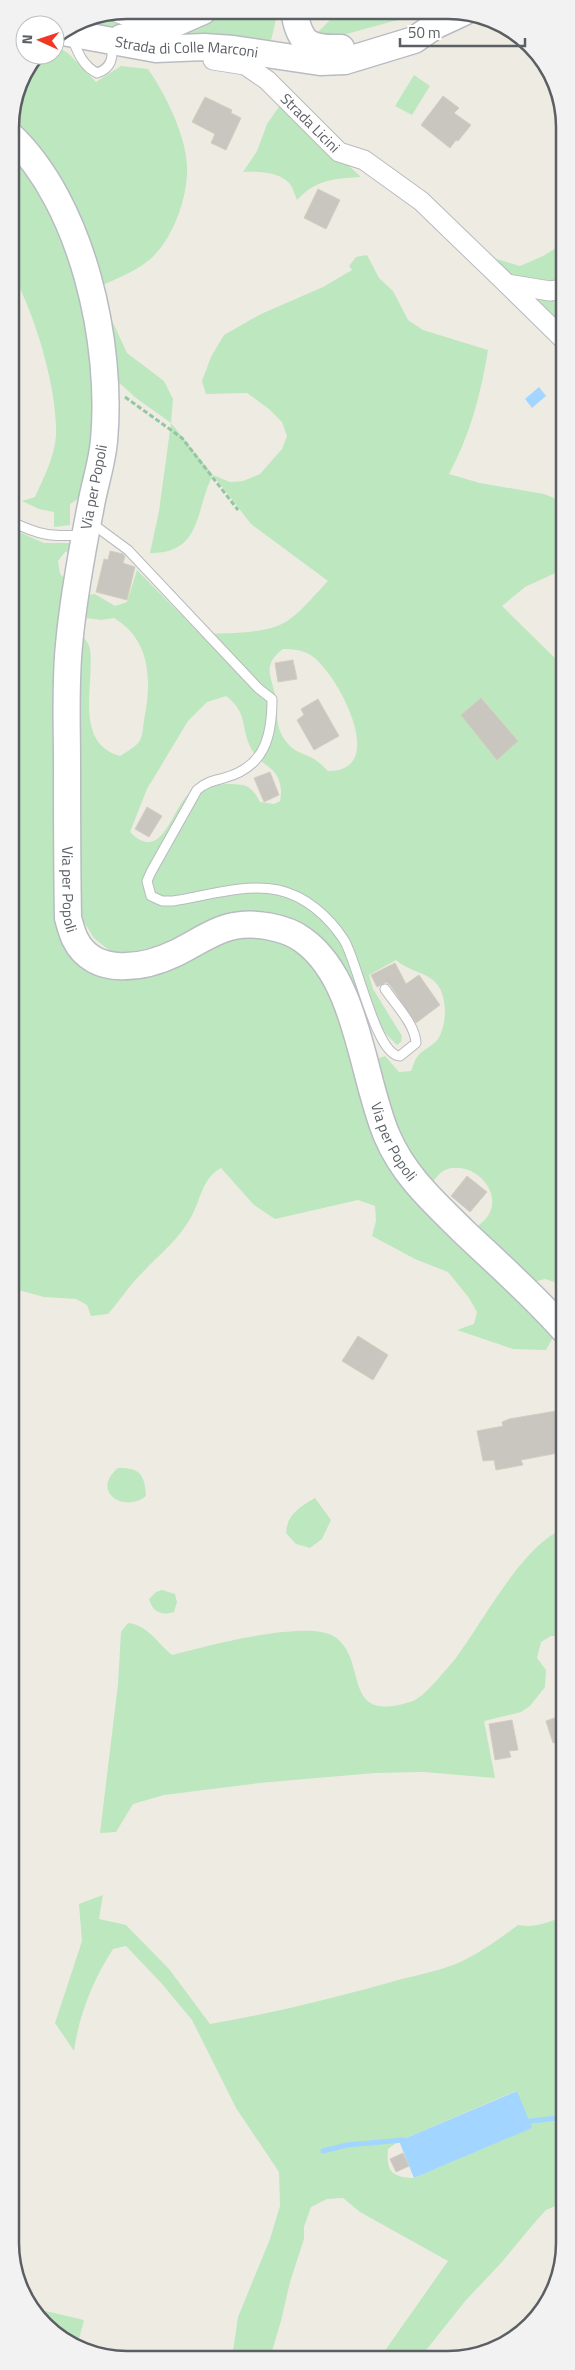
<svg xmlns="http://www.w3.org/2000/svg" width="575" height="2370" font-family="'Titillium Web',sans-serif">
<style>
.green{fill:#bde7be;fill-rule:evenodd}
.water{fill:#a2d5ff}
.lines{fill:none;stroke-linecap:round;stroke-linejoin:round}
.stream{stroke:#a2d5ff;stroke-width:5}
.building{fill:#c9c6bf;stroke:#d3cec0}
.lane-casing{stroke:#b8babf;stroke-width:11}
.street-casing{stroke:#b8babf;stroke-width:21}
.secondary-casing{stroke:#b8bcc2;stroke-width:29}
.path{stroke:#95c6a3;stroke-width:3;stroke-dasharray:5 2.5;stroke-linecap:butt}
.lane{stroke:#fff;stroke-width:9}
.street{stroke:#fff;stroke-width:19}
.secondary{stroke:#fff;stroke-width:26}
.labels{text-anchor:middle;stroke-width:4;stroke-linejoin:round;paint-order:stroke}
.street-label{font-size:15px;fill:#5b5f64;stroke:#fff}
.rim{fill:none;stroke:#5b5f64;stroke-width:2.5}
</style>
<rect width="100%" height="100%" fill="#eeece2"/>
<path class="green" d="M126,10h60l-66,18 -50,-1 12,-8z
M228,11h50l-9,38 -111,-7 42,-14z
M339,11l88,1 -88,24h-25z
M55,46l13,7 28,29 25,-16 27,3c17,24 39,68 39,99 1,30 -15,74 -39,93 -15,12 -34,18 -51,27l30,65 37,28 9,18 -2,24 42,52 17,7 13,-1 17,-7 22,-25 5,-13 -5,-14 -13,-13 -22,-16 -41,1 -4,-13 9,-24 13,-22 37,-21 62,-27 29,-17 -3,-4 7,-9 11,-2 12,23 14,13 15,29 15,10 65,20c-7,44 -18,85 -39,124l31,9 64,11 20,8v67l-39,18 -23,19 62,61v613l-3,4 -16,-5 -11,3 -59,-54c5,-4 11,-8 14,-14 14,-25 -19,-55 -44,-44 -6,3 -10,9 -14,14l-34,-48 -23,-73 5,-5 6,-2 14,16 12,-1c2,-4 3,-10 6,-14 5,-7 16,-11 21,-18 9,-14 10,-43 -2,-56 -10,-11 -28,-12 -40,-23l-27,15 4,14 29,47 -1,6 -4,3 -11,-11 -6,-10 -23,-22 -65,-82 -27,-9h-20l-31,9 -48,24 -35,8h-20l-17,-14 -10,-16 -8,-24v-272c4,7 13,16 14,23 5,34 -17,94 30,107 6,-4 14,-8 19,-14 4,-5 4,-16 5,-22 8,-39 7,-80 -30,-102l-13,2 -15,-2 -3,-5 4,-18 8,-1 20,12 12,-4 10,-32 63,64c25,-1 70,1 90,-15 15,-11 25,-25 38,-38l-77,-57 -38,-49c-18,33 -10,79 -63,78l9,-42 12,-88 -35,-25 -21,-19 -26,-142 -30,-55 -49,-56 9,-44 18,-27h18zM283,649c10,0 21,1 29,7 26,18 78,116 16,115 -4,-4 -9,-9 -14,-12 -9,-5 -17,-6 -24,-13 -15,-16 -12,-26 -14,-46 -3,-22 -16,-34 7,-51zM226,696c23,17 14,33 26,54 7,14 20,15 26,28 3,7 4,15 2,23l-6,3 -14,-2c-3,-6 -7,-12 -12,-15 -12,-6 -46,-2 -57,5 -19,13 -28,74 -61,40l17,-43 41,-68 19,-19z
M414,75l16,11 -18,29 -17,-9z
M283,101l33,35 45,41c-28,2 -44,2 -64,23 -2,-5 -4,-12 -7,-16 -10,-12 -32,-13 -47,-12l14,-21 10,-27z
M10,141l58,90 31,168 -16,97 -13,8v21l-16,2v-15l-15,-3 -17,-8 13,-4c9,-20 19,-39 21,-61 2,-46 -22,-127 -46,-166z
M564,243v94l-41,-43 -27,-35 24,7 23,-10z
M10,528l34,15h31l-2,8 -8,1 -7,9 2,13 8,7 -11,304 50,87 99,-31 72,-7 48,36 49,150 181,212 -10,18 -33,-1 -56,-19 17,-6 3,-12 -8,-14 -21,-26 -33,-13 -43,-23 4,-15 -1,-15 -17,-6 -83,19 -21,-14 -33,-37c-20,11 -20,33 -31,51 -13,22 -31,36 -48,54 -13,12 -22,28 -34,41l-17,2 -4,-11 -11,-6 -32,-2 -33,-9z
M118,1468c22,-1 27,7 28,28 -22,18 -56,-5 -28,-28z
M315,1498l16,22 -9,19 -12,9 -14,-4 -10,-11c1,-19 14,-26 29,-35z
M564,1529l1,107h-14l-10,6 -4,16 9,12 -1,17 -15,19 -9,6 -37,9 11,57 -72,-6 -48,1 -116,10 -95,12 -31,9 -17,28 -16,1 18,-149 3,-52 7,-9c19,1 30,21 44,32 32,-8 136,-37 163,-18 34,24 5,87 75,65 11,-3 21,-16 29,-24 6,-8 14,-15 19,-23 26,-35 66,-112 106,-126z
M162,1590l13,4 2,8 -3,10c-13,4 -21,0 -25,-13l7,-7z
M103,1895l-4,24 27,6 43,44 41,55c65,-11 128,-27 192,-45 17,-4 35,-8 51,-14 24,-10 45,-25 65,-40 18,3 30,-2 47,-10v284l-3,4 -16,7 -10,11 -35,42 -35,37 -47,59h-40l69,-98 -88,-49 -17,-14 -16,1 -16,8 -7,20v12l-14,43 -9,39 -11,37h-38l6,-41 32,-78 10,-33 -1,-34 -43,-64 -44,-88 -29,-35 -37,-39 -13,3c-20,31 -34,66 -39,102l-19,-28 27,-82 -3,-37zM516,2091l15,37 -117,50c-22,-1 -28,-6 -26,-29l11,-8z
M33,2308l51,12 -6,23 -39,-22z"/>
<path class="water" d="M539,387l7,9 -14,12 -7,-9z
M517,2091l15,37 -118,50 -15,-37z"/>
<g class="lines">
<path class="stream" d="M523,2122l42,-5
M323,2151l24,-6 56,-5"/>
</g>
<path class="building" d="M443,96l16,12 -5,5 17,12 -13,16 -2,-1 -6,8 -29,-23z
M205,97l27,13 -1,3 10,5 -15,32 -15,-7 4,-9 -23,-12z
M318,189l22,11 -14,29 -22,-11z
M110,551l13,3 2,2 -2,7 12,4 -8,33 -31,-8 8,-33 4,1z
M293,660l4,19 -19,3 -3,-19z
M481,698l37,43 -21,19 -36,-45z
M318,699l21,37 -25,14 -17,-30 7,-5 -3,-6z
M270,772l9,23 -15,7 -10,-24z
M147,807l15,9 -13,21 -14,-8z
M395,963l11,21 13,-9 21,30 -24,18 -26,-38 -4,-3 -9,5 -6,-12z
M467,1176l20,16 -17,20 -19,-16z
M358,1336l30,19 -15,25 -31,-19z
M556,1411l7,41 -42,8 2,5 -27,5 -2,-10 -11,1 -6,-30 26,-5 -1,-4 7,-3z
M565,1714v25l-12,4 -7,-22z
M512,1720l6,30 -9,1 2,6 -16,3 -6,-36z
M403,2153l6,13 -13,6 -6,-13z"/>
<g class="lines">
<defs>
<path id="lane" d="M72,38c6,15 11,28 25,35 14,-4 17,-16 14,-29
M10,521c29,14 40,16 72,14
M90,522l38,28 130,138 14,11c0,37 -7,68 -48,79 -11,3 -18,4 -27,12l-46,82 -4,9 4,15 11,5h11c33,-5 72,-18 105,-11 28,6 51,27 66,50 13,20 32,116 56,116l16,-13c-1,-19 -21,-39 -31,-54"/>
<g id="street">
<path d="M116,12l46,17"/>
<path id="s1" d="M213,60l32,5 22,15 72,72 25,8 57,41 86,83 43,7 14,-2"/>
<path d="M507,284l57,56"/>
</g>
<g id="secondary">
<path d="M294,11c6,32 13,38 47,37"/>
<path id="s2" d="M63,32l93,17 48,-2 29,2 87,13 25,-1 69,-21 22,-15 28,-13"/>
<path d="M121,38l41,-9 41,-18"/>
<path id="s3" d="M10,135c73,69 103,209 94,306 -2,22 -9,42 -13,64 -9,46 -18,94 -22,140 -4,40 -2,79 -2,118 0,52 0,103 1,155 2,7 4,15 7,21 19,39 70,29 101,14 19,-9 37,-23 58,-27 21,-4 52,1 69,14 55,39 59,138 84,196 17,40 47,66 77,96 34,32 69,63 100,98"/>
</g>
</defs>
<use href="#lane" class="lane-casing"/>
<use href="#street" class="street-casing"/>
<use href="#secondary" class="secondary-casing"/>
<path class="path" d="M125,397l57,41 56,72"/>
<use href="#lane" class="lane"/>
<use href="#street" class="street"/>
<use href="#secondary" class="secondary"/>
</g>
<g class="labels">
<g class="street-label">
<text dy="5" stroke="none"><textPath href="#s2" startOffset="125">Strada di Colle Marconi</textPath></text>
<text dy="5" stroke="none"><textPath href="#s1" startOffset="120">Strada Licini</textPath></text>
<text transform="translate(94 487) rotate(-79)" y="5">Via per Popoli</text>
<text dy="5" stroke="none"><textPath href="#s3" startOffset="781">Via per Popoli</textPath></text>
<text dy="5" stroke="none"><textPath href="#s3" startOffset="1306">Via per Popoli</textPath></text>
</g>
</g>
<path d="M0 0H575V2370H0ZM127 19H448A108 108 0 0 1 556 127V2243A108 108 0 0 1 448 2351H127A108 108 0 0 1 19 2243V127A108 108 0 0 1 127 19Z" fill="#f2f2f3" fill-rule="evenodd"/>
<path class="rim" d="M127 19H448A108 108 0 0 1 556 127V2243A108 108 0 0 1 448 2351H127A108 108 0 0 1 19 2243V127A108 108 0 0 1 127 19Z"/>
<g transform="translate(40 40) rotate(273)"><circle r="24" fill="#ffffff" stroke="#bdbfc1"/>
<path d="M0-4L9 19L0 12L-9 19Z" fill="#f23725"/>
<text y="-8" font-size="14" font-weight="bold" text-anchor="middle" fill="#5b5f64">N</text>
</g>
<path d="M400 38v8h125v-8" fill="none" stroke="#5b5f64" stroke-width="2.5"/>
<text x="408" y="38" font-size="15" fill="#5b5f64" stroke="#ffffff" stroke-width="4" paint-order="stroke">50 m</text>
</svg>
